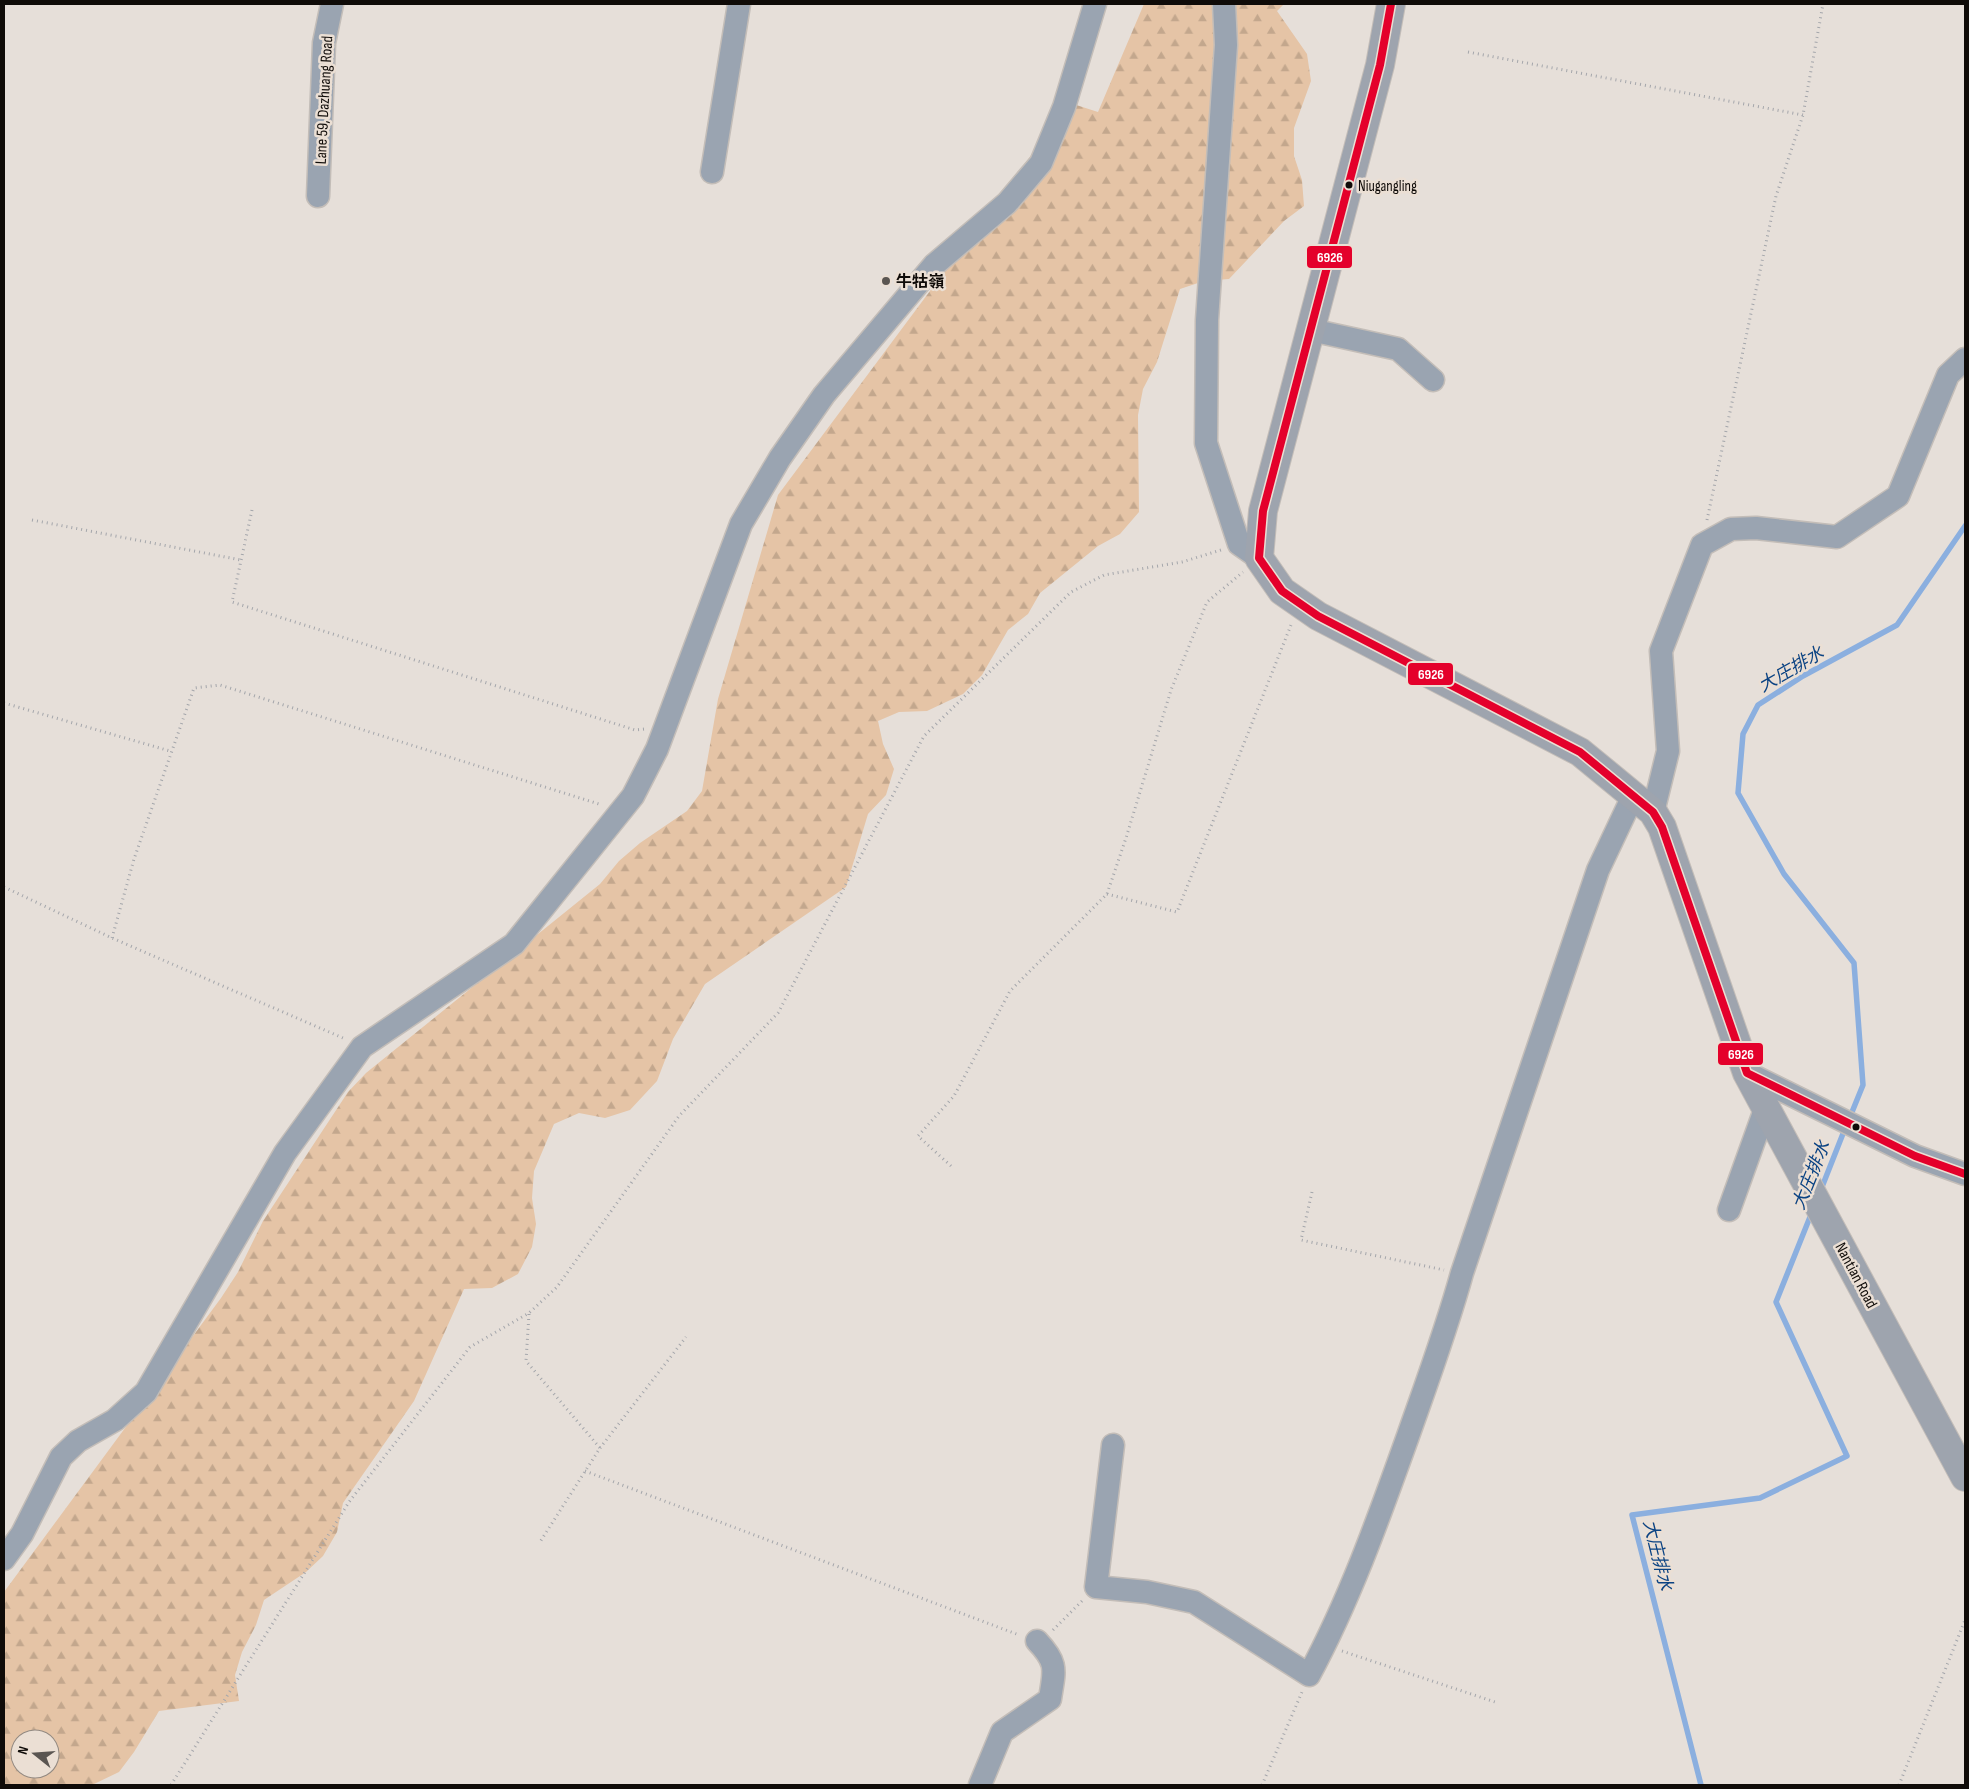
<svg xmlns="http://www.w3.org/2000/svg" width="1969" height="1789" font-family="'Sofia Sans Condensed','Noto Sans TC',sans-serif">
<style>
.forest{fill:url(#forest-firs);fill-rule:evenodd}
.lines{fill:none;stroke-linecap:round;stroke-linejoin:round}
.stream{stroke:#8bafdf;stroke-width:5.5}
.minor-casing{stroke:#c3bdb8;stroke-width:25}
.major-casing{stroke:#c3bdb8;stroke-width:30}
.path{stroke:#a4a6ab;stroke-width:3;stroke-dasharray:1 4;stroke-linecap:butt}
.minor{stroke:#9aa4b1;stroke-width:22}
.major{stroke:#9ea4ae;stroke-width:28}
.bus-1-casing{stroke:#ebdfd4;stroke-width:11}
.bus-1{stroke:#e4002b;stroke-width:8}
.bus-dot{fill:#0f0b08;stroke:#ebdfd4;stroke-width:2}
.poi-dot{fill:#5a5551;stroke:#ebdfd4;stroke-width:2}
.labels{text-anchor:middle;stroke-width:5;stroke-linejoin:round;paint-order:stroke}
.bus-label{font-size:15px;fill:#0f0b08;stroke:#ebdfd4;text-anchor:start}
.street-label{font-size:16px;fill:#0f0b08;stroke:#ebdfd4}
.poi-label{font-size:16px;font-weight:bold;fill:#0f0b08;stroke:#ebdfd4;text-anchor:start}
.water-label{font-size:18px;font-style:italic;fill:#0b4383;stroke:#ebdfd4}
.line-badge{stroke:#ebdfd4;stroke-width:2}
.badge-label{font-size:14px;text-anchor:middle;font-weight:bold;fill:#fff}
</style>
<defs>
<pattern id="forest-firs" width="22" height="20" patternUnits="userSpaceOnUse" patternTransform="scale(1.25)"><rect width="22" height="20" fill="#e5c4a6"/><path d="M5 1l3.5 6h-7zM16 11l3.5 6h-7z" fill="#c3a78d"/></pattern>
</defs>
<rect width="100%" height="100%" fill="#e6dfd9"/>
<path class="forest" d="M1144,4h140l-7,7 30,43 4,27 -17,47v28l8,24 2,26 -20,15 -55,58 -25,2 -24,8 -23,73 -14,27 -5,26 1,97 -19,22 -22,12 -58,47 -12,21 -20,16 -26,45 -19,19 -36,17 -28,1 -21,9 5,23 11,25 -8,26 -18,19 -22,73 -141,97 -32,55 -16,42 -27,29 -25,8 -26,-5 -25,11 -20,47 -2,27 4,26 -4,23 -14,27 -26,14 -28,1 -50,112 -71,102 -6,29 -14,24 -17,16 -42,28 -8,25 -14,27 -7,23 4,26 -80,10 -25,41 -15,20 -27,13h-88v-193l217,-294 17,-26 25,-51 85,-129 18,-19 234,-189 19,-23 21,-18 47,-32 15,-20 16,-92 60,-204 292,-392 28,9zM20,1739h30v30h-30z"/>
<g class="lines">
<path class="stream" d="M1850,1117l13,-32 -9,-122 -70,-89 -46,-81 5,-59 15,-29 45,-29 94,-51 68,-99
M1820,1192l26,-66
M1701,1785l-69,-270 128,-17 87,-42 -71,-154 36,-90"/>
<defs>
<path id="minor" d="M1224,4l2,41 -19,275 -1,123 33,101 20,14
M712,172l27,-168
M318,196l6,-153 8,-39
M1311,330l87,19 35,31
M1653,812l15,-61 -7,-100 41,-106 29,-16 25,-1 81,9 61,-41 50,-121 17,-16
M1747,1073l168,83 50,18
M1729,1210l37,-103
M1113,1445l-17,142 51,5 47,10 115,73c41,-76 70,-158 99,-239 19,-54 39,-108 54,-163l136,-403 35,-74
M4,1559l18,-25 39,-77 17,-16 37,-21 31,-28 139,-239 77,-106 152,-103 119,-148 24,-47 84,-225 39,-66 44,-63 110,-130 73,-62 34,-40 23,-56 31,-103
M980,1785l22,-53 48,-33c4,-28 9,-35 -13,-58"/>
<path id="major" d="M1391,4l-11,61 -117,446 -4,47 23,33 36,25 262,136 73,60 9,15 85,246 218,404"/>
</defs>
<use href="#minor" class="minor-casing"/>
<use href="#major" class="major-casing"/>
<path class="path" d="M1468,52l335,63
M252,510l-20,92 403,128 10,-1
M32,520l209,40
M1707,520l69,-324 27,-81 20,-111
M4,703l166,48
M4,887l108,51 231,100
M1107,894l70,18 114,-287
M112,938l22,-79 60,-171 26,-3 379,119
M951,1166l-33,-30 36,-40 56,-105 97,-97 19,-56 45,-148 36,-88 36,-30
M1312,1192l-11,48 143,30
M529,1314l-3,47 74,87 -60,94
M600,1448l86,-111
M585,1471l434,164
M1053,1630l29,-29
M1342,1651l156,52
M171,1785l178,-283 121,-155 59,-34 28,-26 122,-171 99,-103 146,-277 147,-144 33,-17 78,-13 39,-12
M1262,1785l40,-93
M1899,1785l66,-165"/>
<use href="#minor" class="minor"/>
<use href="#major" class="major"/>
<defs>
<path id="bus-1" d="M1391,4l-11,61 -117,446 -4,47 23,33 36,25 262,136 73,60 9,15 85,246 168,83 50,18"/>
</defs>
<use href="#bus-1" class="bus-1-casing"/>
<use href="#bus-1" class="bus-1"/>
</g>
<g class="bus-dot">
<circle cx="1349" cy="185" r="4.5"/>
<circle cx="1856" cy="1127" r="4.5"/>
</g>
<circle class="poi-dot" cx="886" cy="281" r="5"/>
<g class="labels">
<g class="bus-label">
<text x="1358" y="191">Niugangling</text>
</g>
<g class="street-label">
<text transform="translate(323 100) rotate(-87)" y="6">Lane 59, Dazhuang Road</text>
<text transform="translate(1857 1275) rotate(62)" y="6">Nantian Road</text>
</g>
<g class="poi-label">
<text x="896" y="287">牛牯嶺</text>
</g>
<g class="water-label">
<text transform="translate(1791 669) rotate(-30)" y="6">大庄排水</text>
<text transform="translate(1811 1175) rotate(-68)" y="6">大庄排水</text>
<text transform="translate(1658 1555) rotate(76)" y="6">大庄排水</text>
</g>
</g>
<g class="line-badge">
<rect x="1306" y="245" width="47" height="24" rx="5" fill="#e4002b"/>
<rect x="1407" y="662" width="47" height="24" rx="5" fill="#e4002b"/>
<rect x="1717" y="1042" width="47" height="24" rx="5" fill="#e4002b"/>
</g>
<g class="badge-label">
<text x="1330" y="262">6926</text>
<text x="1431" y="679">6926</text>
<text x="1741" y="1059">6926</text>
</g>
<rect width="1969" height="1789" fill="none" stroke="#0f0b08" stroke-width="10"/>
<g transform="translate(35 1754) rotate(287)"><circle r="24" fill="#ebdfd4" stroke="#938a82"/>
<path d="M0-4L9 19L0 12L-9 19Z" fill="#5a5551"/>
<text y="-8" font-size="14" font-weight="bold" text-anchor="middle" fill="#0f0b08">N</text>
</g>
</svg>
